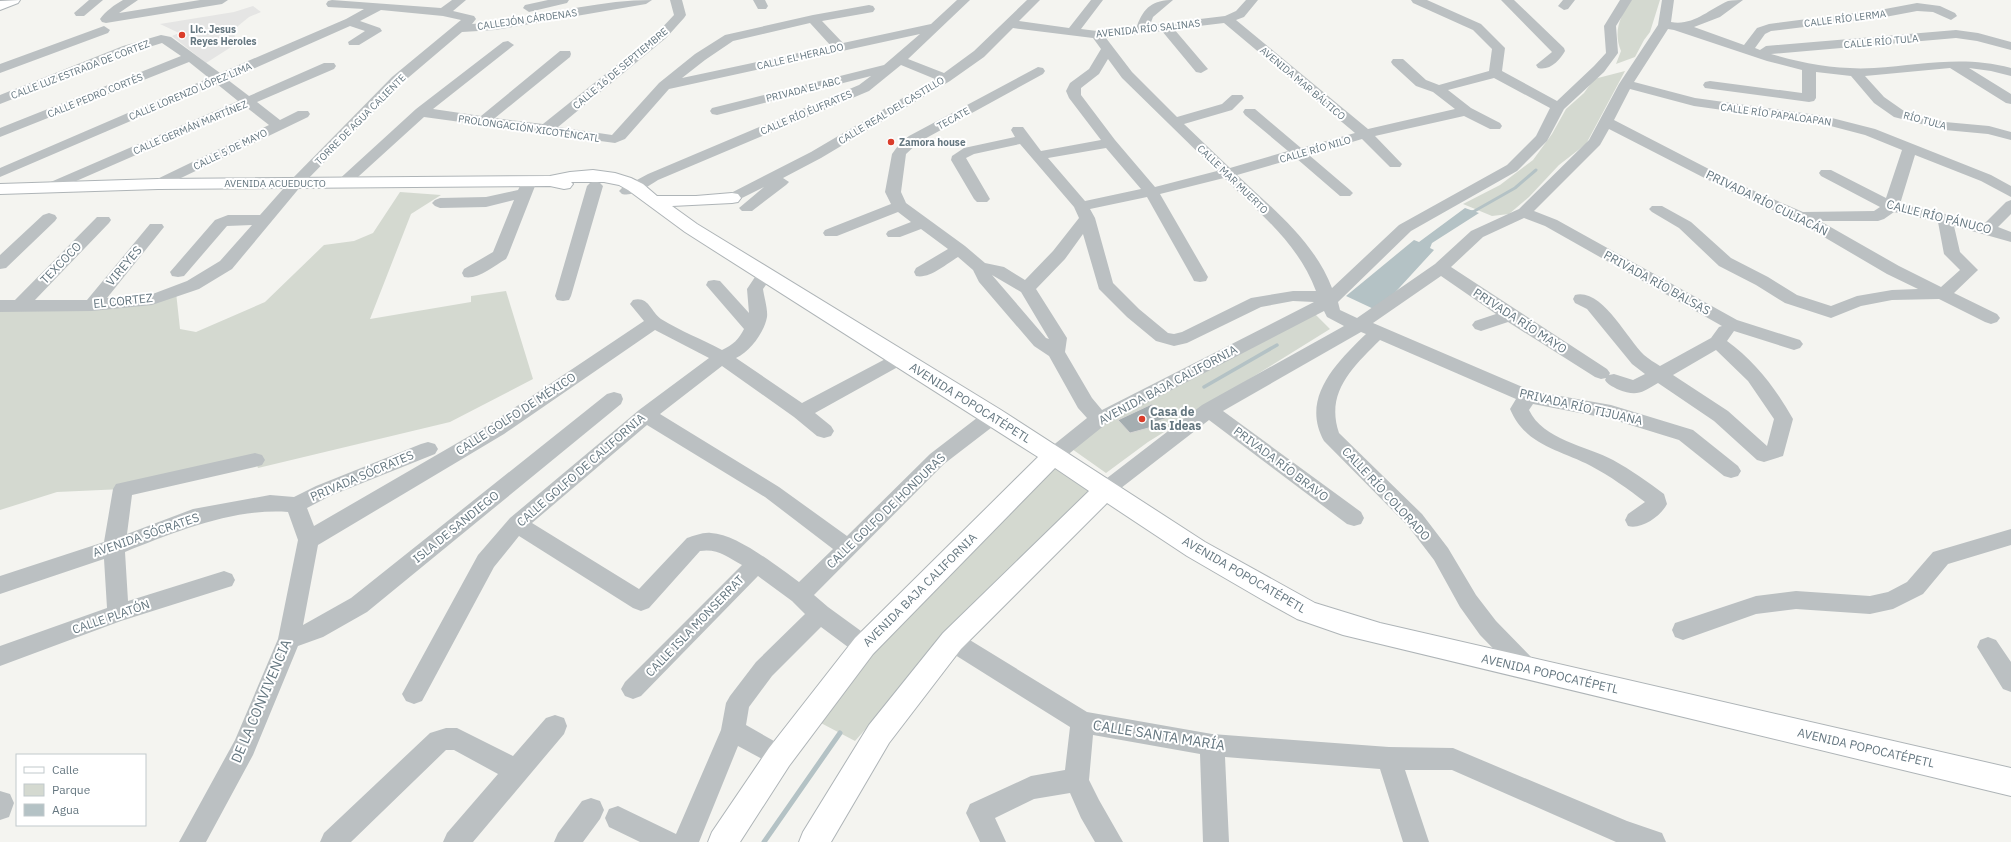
<svg xmlns="http://www.w3.org/2000/svg" width="2011" height="842" font-family="'IBM Plex Sans',sans-serif">
<style>
.built{fill:#e5e5e4}
.green{fill:#d4d9d0}
.water{fill:#b4c2c5}
.lines{fill:none;stroke-linecap:round;stroke-linejoin:round}
.stream-far2{stroke:#b4c2c5;stroke-width:3}
.stream-far1{stroke:#b4c2c5;stroke-width:3.5}
.stream{stroke:#b4c2c5;stroke-width:5}
.building{fill:#a5aeb1;stroke:#d5d5d3}
.major-casing{stroke:#aeb4b7;stroke-width:2}
.minor{fill:#bbc0c2;fill-rule:evenodd}
.major{fill:#fff;fill-rule:evenodd}
.poi-dot{fill:#da3d2b;stroke:#fff;stroke-width:1.5}
.labels{text-anchor:middle;stroke-width:4;stroke-linejoin:round;paint-order:stroke}
.far-street-label{font-size:10px;fill:#657780;stroke:#fff}
.far-poi-label{font-size:10px;font-weight:bold;fill:#657780;stroke:#fff;text-anchor:start}
.street-label{font-size:12px;fill:#657780;stroke:#fff}
.poi-label{font-size:12px;font-weight:bold;fill:#657780;stroke:#fff;text-anchor:start}
.near-street-label{font-size:14px;fill:#657780;stroke:#fff}
</style>
<rect width="100%" height="100%" fill="#f4f4f0"/>
<path class="built" d="M253,6l8,6 -12,5 -11,9 -4,6 2,12 -30,19 -34,-27 7,-3 -19,-9 74,-12z"/>
<path class="green" d="M1630,0h30l-10,32 -6,8 -9,17 -19,7 5,-13c-8,-20 -1,-33 9,-51z
M1625,71l-39,73 -27,21 -30,32 -20,17 -17,2 -29,-12 37,-19 33,-25 19,-26 14,-25 18,-16 10,-14z
M400,192l41,3 -30,19 -41,105 101,-17v-6l35,-5 27,88 -83,43 -192,46 -3,-8 -132,29 -66,3 -57,18v-204l92,-1 84,-13 4,37 16,3 69,-30 59,-57 30,-4 19,-8z
M1315,314l15,15 -182,113 -42,31 -34,-24 37,-28z
M1058,466l27,16 3,12 -149,152 -84,95 -36,-19 49,-65 182,-190z"/>
<path class="water" d="M1465,208l14,5 -47,30 -2,5 4,2 -56,61 -32,-15 68,-56 5,2z"/>
<g class="lines">
<path class="stream-far2" d="M1471,213l44,-25 21,-18"/>
<path class="stream-far1" d="M1469,214l3,-2
M1204,387l73,-42"/>
<path class="stream" d="M764,842l76,-109"/>
</g>
<path class="building" d="M1152,404l15,14 -15,5 4,3 -26,7 -12,-13z"/>
<g class="lines">
<defs>
<path id="major" d="M20,0l-2,3 -18,7v-9z
M593,170l22,3 16,5 12,6 14,12h39l36,-3 6,1 3,4 -3,4 -6,1 -60,3 25,18 304,186 204,132 110,61 65,20 631,145v28l-668,-161 -46,-16 -36,-20 -74,-43 -80,-53 -146,146 -72,94 -58,99h-32l4,-10 66,-107 74,-92 146,-142 -34,-23 -182,186 -84,112 -49,76h-32l4,-10 57,-84 86,-110 183,-181 -353,-225 -57,-42 -9,-5 -15,-3h-33l2,2 -3,4 -6,1 -14,-3 -392,3 -158,5v-10l158,-5 392,-3 20,-4z"/>
</defs>
<use href="#major" class="major-casing"/>
<path class="minor" d="M89,0h14l-19,16h-8l-2,-3z
M123,0h15l-19,13 81,-13h28l-6,4 -116,19 -4,-1 -2,-3c6,-8 14,-14 23,-19z
M332,0l109,8 11,-8h14l-13,11 21,5 2,3 -4,5c60,-4 119,-24 180,-24l-6,4 -151,26 -33,2 -60,51 -101,103 -69,83 -33,20 -47,16 -60,6 -92,1v-12h15l82,-83h12l2,3 -2,3 -74,77h52l63,-76h12l2,3 -57,71 43,-3 37,-14 33,-20 32,-36 -25,1 -43,50 -6,1 -6,-1 -2,-4 45,-52 13,-5h32l31,-35 101,-103 69,-57 -18,-4 -62,-6 -21,11 20,7 2,3 -23,14h-10l-1,-3 17,-11 -15,-5 -122,54 21,16 75,-33h10l2,3 -2,3 -77,33 23,18 18,-9h10l2,3 -2,3 -150,72 -5,-2 -3,-3 3,-3 116,-56 -23,-18 -195,85 -5,-2 -3,-3 3,-3 192,-83 -21,-17 -217,93v-9l209,-90 -20,-16 -189,75v-9l181,-72 -19,-13 -29,9 -133,52v-9l123,-49 38,-11 10,2 49,36 126,-54 18,-10 -36,-2 -2,-3 2,-3z
M548,0h21l-2,3 -38,9 -6,-4 2,-3z
M670,0h12l4,15 -2,3 -18,20 -108,89 54,8 47,-52 36,-29 30,-19 88,-20 56,-10 4,1 2,3 -2,3 -51,9 21,22 88,-19 26,-24h13l-62,59 36,14 30,-22 53,-51h13l-21,21 50,7 22,-28h12l-22,29 16,2 40,-5c7,-19 16,-26 36,-26l-20,17 -3,8 75,-9 11,-5 10,-11h12l-14,17 -8,3 132,109 87,-20 -22,-17 -17,-6 -23,-21 -2,-3 2,-3h10l23,21 13,5 50,-14 3,-22 -19,-19 -60,-27 -2,-3h16l54,24 24,24 -3,23 55,30 37,-35 12,-13 -2,-27 16,-26h12l-16,26 2,27 -14,19 -40,37 -17,32 -30,30 -106,60 -73,71 2,8 17,8 78,-54 36,-33 48,-22 70,-69 30,-56 39,-59 4,-25h12l-3,22c22,4 37,-12 57,-21 4,-1 10,-1 15,-1l-23,17 -26,10 50,18 13,-17 12,-4 116,-15 32,-6 23,3 15,7 2,3 -6,4 -18,-8 -16,-1 -32,6 -114,14 -6,3 -10,14 5,2 6,-4 190,-16 22,3 33,9v8l-34,-9 -21,-3 -185,16c33,10 68,16 103,14 48,-3 89,-13 137,0v8l-20,-5 -22,-3 42,26v10l-5,-1 -56,-35 -85,8 19,21 20,14 41,11 44,4 22,6v8l-23,-6 -43,-4 -51,-13 -20,-14 -23,-27 -35,-4v26l-2,3 -5,1 -104,-14 -2,-3 2,-3 5,-1 92,12v-23l-35,-9 -93,-31 -6,-1 -34,53 61,16 129,18 51,13 116,46 20,11v11l-30,-16 -66,-26 -15,49 85,19 21,-21 5,-2v14l-13,13 13,5v10l-57,-16 6,26 18,18 -24,23 43,21 3,4 -3,4 -6,2 -6,-2 -46,-23 -47,1 -31,6 -30,12 -46,-15 -29,-18 -37,-19 -40,-38 -27,-16 -3,-3 3,-3h10l29,16 40,36 37,19 29,18 34,11 26,-10 35,-6 26,-1 -31,-15 -92,-54 -71,-32 -115,-59 -9,16 -66,66 23,9 180,100 63,20 3,4 -3,4 -6,2 -60,-19 -7,10c28,20 49,48 66,78l-10,37 -19,6 -7,-2 -43,-39 -56,-38c-17,10 -21,14 -41,6 -5,-3 -9,-4 -12,-9l1,-2 -5,1 -6,-2 -87,-55 -27,9 -6,-2 -3,-4 3,-4 21,-7 -55,-38 -68,47 159,68 79,14 82,25 45,36 3,5 -3,5 -7,2 -7,-2 -45,-36 -68,-21 -78,-15 -4,6c14,30 58,36 84,50 18,10 35,22 51,34l3,10c-6,12 -26,26 -39,22l-3,-6 3,-6 17,-12c-17,-13 -35,-26 -54,-36 -33,-17 -65,-20 -81,-57l6,-10 -136,-59c-27,27 -55,52 -41,93l83,81 26,34 28,47 20,26 40,41 4,7 -4,7 -8,3 -8,-3 -40,-41 -20,-28 -26,-47 -26,-34 -84,-85c-24,-43 13,-79 42,-107l-5,-2 -138,79 138,101 3,6 -3,6 -7,2 -7,-2 -138,-104 -97,75 -7,3 -7,-3 -3,-5 3,-5 104,-80 142,-79 -17,-9 -3,-6 -218,113 -46,37 -7,2 -7,-2 -3,-5 3,-5 41,-33 -9,-10 -29,-52 -15,-10 -55,-64 -6,-12 -15,-13c-12,7 -28,22 -42,19l-2,-4 2,-4 32,-19 -27,-20 -21,8h-12l-2,-3 2,-3 23,-9 -13,-10 -61,24h-12l-2,-3 2,-3 66,-26 -6,-12 7,-38 8,-11 9,-7 129,-69 5,1 2,3 -2,3 -124,68 -13,12 -5,38 5,11 59,43 20,17 19,4 21,13 28,-29 26,-33 -5,-11 -54,-63 -46,10 -8,4 24,41 -3,3h-10l-3,-3 -23,-39 1,-4 12,-8 51,-11 -4,-7 2,-3h10l18,24 60,-11 -32,-42 -3,-7 4,-8 19,-14 12,-20 -8,-11 -80,-10 -29,29 -34,24 -129,77 -38,20 6,4 -3,3 -34,26h-10l-3,-3 25,-21 -32,16 -5,-2 -3,-3 3,-3 84,-43 124,-73 -34,-14 -32,26 -211,89c-10,6 -24,17 -36,14l-3,-3 3,-3 26,-14 211,-89 12,-9 -154,39 -5,-1 -2,-3 2,-3 172,-43 36,-31 -251,55 -44,50 -10,4 -191,-26 -76,69h-10l-3,-3 81,-74 87,-67 5,-1 6,4 -81,64 48,7 79,-65h10l1,3 -1,3 -75,61 48,6 115,-92 16,-17zM810,23l21,23 -149,32 23,-18 28,-19zM1224,23l131,110 -54,15 -46,-39h-10l-2,3 2,3 43,36 -58,17 -46,-44 48,-14 12,-12 -2,-3h-10l-10,9 -45,13 -45,-45 -26,-34 56,-7 34,41 5,1 7,-4 -34,-40zM1108,59l14,19 95,93 -62,16 -40,-47 -34,-45v-7l18,-14zM1494,78l56,30 -14,28 -29,29 -108,60 -67,63c-18,-47 -59,-79 -95,-113l59,-17 44,38h10l3,-3 -3,-3 -41,-35 53,-16 28,28h10l2,-3 -27,-28 89,-20 26,13h10l2,-3 -2,-3 -29,-15 -23,-18zM1630,89l64,17 129,18 42,11 37,15 -16,48 -55,-28h-10l-2,3 2,3 59,31 -6,4 -71,1 -69,-30 -120,-62zM1106,148l35,41 -56,12 -37,-43zM1224,178c36,36 74,65 92,113h-23l-42,7 -69,34 -8,2 -6,-1 -29,-24 -26,-26 -18,-65 -5,-9 57,-12 45,80 2,4 6,1 6,-1 2,-4 -48,-83zM1894,212l44,10 6,32 16,16 -19,17 -42,-21 -79,-45h58l6,-2zM1524,218l21,8 177,100 -3,1 -8,11 -51,28c-5,-3 -11,-7 -16,-11 -17,-16 -42,-67 -69,-60l-2,4 2,4 12,6 45,55 13,10 -12,6 -19,-6 -5,1 1,-2 -3,-4 -156,-102 32,-30zM1083,234l16,55 28,28 29,24 18,5 13,-3 74,-36 32,-6 21,1 -212,108 -10,-12 -27,-46 2,-14 -31,-49 29,-30zM992,275l29,17 28,47 -3,-1zM1716,350l32,31 26,38 -7,27 -39,-35 -55,-36z
M753,0h12l3,6 -2,3h-8z
M1501,0h13l50,48 1,3c-5,9 -15,20 -27,17l-2,-3 16,-13z
M1563,0h12l-7,9 -4,1 -6,-4z
M104,26l6,4 -2,3 -108,40v-9z
M529,176l5,2 3,3 -29,74 -2,4c-12,7 -28,21 -42,18l-2,-4 2,-4 29,-17 21,-52 -28,7 -46,1 -5,-2 -3,-3 3,-3 5,-2 46,-1 32,-7 6,-12z
M595,181l5,2 3,3 -32,110 -2,4 -6,1 -6,-1 -2,-4 32,-110 3,-3z
M49,213l6,2 2,3 -2,3 -49,47 -6,1v-14l43,-40z
M765,270l6,1 2,4 -10,14c1,8 5,20 4,28 -3,16 -17,34 -31,41l66,45 91,-48 6,-2 6,2 3,4 -3,4 -90,50 16,13 3,5 -3,5 -7,2 -7,-2 -23,-19 -72,-51 -62,48 119,73 68,49 83,-82 56,-43 7,-2 7,2 2,5 -2,5 -56,43 -130,131 14,12 44,32 3,7 -3,7 -8,3 -8,-3 -35,-26 -49,49 -23,31 -3,18 42,24 3,8 -3,8 -9,3 -41,-22 -39,96h-59l-31,-15 -4,-9 4,-9 9,-3 58,28 45,-104 5,-27 4,-7 26,-34 49,-48 -13,-13 -34,-25 -117,120 -8,3 -8,-3 -4,-7 4,-7 117,-117c-14,-8 -25,-17 -42,-14l-51,57 -8,3 -8,-3 -114,-72 -25,31 -72,134 -8,3 -8,-3 -4,-7 76,-139 32,-37 129,-108 70,-52 -54,-28 -151,104 -186,111 -15,80 48,-27 256,-204 7,-2 7,2 2,5 -2,5 -254,208 -44,25 -25,9 -45,109 -47,87h-27l56,-102 43,-101 20,-99 -10,-28c-54,-4 -113,20 -163,40l3,49 96,-30 8,3 3,6 -3,6 -111,35 -121,45v-20l107,-38 -3,-49 -104,35v-18l104,-34 9,-53 3,-5 139,-31 7,2 3,5 -3,5 -7,2 -123,28 -5,39 66,-25 77,-14 24,2 22,-11 105,-42 7,-2 7,2 3,5 -3,5 -105,42 -23,12 7,18 176,-102 154,-103 -14,-17 3,-4c16,-4 17,11 28,19 19,12 41,20 61,31 11,-5 17,-11 22,-21l-38,-44 2,-4 6,-1 6,1 29,32 -2,-24 12,-18zM647,425l118,72 68,52 -34,33c-21,-15 -62,-48 -88,-49 -8,-1 -17,3 -24,5l-48,51 -107,-66z
M2011,529v16l-63,19 -25,30 -30,15 -23,5 -74,-5 -40,5 -73,26 -8,-3 -3,-7 3,-7 81,-27 40,-5 74,5 18,-4 19,-10 26,-30z
M952,631l8,3 127,78 125,22 177,13 64,1 174,73 35,12 4,9h-50l-164,-72h-47l24,72h-26l-23,-73 -155,-12 4,85h-26l-3,-88 -107,-19 -4,45 10,20 24,42h-28l-14,-24 -11,-25 -36,6 -39,19 11,24h-26l-14,-29 4,-9 61,-28 34,-6 5,-43 -126,-79 -3,-7 3,-7z
M1988,637l8,3 15,22v30l-8,-3 -26,-42 3,-7z
M555,715l9,3 3,8 -3,8 -91,108h-30l4,-9 51,-59 -44,-24h-8l-95,92h-31l4,-9 106,-100 16,-5h11l56,28 33,-38z
M0,791l10,3 4,9 -5,14 -9,3z
M591,798l9,3 4,9 -4,9 -17,23h-29l4,-9 24,-32z"/>
<use href="#major" class="major"/>
</g>
<g class="poi-dot">
<circle cx="182" cy="35" r="4"/>
<circle cx="891" cy="142" r="4"/>
<circle cx="1142" cy="419" r="4"/>
</g>
<g class="labels">
<g class="far-street-label">
<text transform="translate(1845 18) rotate(-7)" y="4">CALLE RÍO LERMA</text>
<text transform="translate(527 19) rotate(-8)" y="4">CALLEJÓN CÁRDENAS</text>
<text transform="translate(1148 28) rotate(-6)" y="4">AVENIDA RÍO SALINAS</text>
<text transform="translate(1881 41) rotate(-5)" y="4">CALLE RÍO TULA</text>
<text transform="translate(800 56) rotate(-13)" y="4">CALLE EL HERALDO</text>
<text transform="translate(620 68) rotate(-40)" y="4">CALLE 16 DE SEPTIEMBRE</text>
<text transform="translate(80 69) rotate(-21)" y="4">CALLE LUZ ESTRADA DE CORTEZ</text>
<text transform="translate(1303 83) rotate(40)" y="4">AVENIDA MAR BÁLTICO</text>
<text transform="translate(803 89) rotate(-14)" y="4">PRIVADA EL ABC</text>
<text transform="translate(190 91) rotate(-23)" y="4">CALLE LORENZO LÓPEZ LIMA</text>
<text transform="translate(95 95) rotate(-22)" y="4">CALLE PEDRO CORTÉS</text>
<text transform="translate(891 110) rotate(-31)" y="4">CALLE REAL DEL CASTILLO</text>
<text transform="translate(806 112) rotate(-23)" y="4">CALLE RÍO ÉUFRATES</text>
<text transform="translate(1776 114) rotate(8)" y="4">CALLE RÍO PAPALOAPAN</text>
<text transform="translate(953 118) rotate(-29)" y="4">TECATE</text>
<text transform="translate(360 119) rotate(-45)" y="4">TORRE DE AGUA CALIENTE</text>
<text transform="translate(1925 120) rotate(15)" y="4">RÍO TULA</text>
<text transform="translate(190 127) rotate(-23)" y="4">CALLE GERMÁN MARTÍNEZ</text>
<text transform="translate(529 128) rotate(8)" y="4">PROLONGACIÓN XICOTÉNCATL</text>
<text transform="translate(230 149) rotate(-26)" y="4">CALLE 5 DE MAYO</text>
<text transform="translate(1315 149) rotate(-16)" y="4">CALLE RÍO NILO</text>
<text transform="translate(1233 179) rotate(44)" y="4">CALLE MAR MUERTO</text>
<text x="275" y="187">AVENIDA ACUEDUCTO</text>
</g>
<g class="far-poi-label">
<text x="190" y="33">Lic. Jesus<tspan x="190" dy="12">Reyes Heroles</tspan></text>
<text x="899" y="146">Zamora house</text>
</g>
<g class="street-label">
<text transform="translate(1767 203) rotate(26)" y="4">PRIVADA RÍO CULIACÁN</text>
<text transform="translate(1939 217) rotate(14)" y="4">CALLE RÍO PÁNUCO</text>
<text transform="translate(61 263) rotate(-46)" y="4">TEXCOCO</text>
<text transform="translate(124 266) rotate(-50)" y="4">VIREYES</text>
<text transform="translate(1657 283) rotate(29)" y="4">PRIVADA RÍO BALSAS</text>
<text transform="translate(123 301) rotate(-6)" y="4">EL CORTEZ</text>
<text transform="translate(1520 321) rotate(33)" y="4">PRIVADA RÍO MAYO</text>
<text transform="translate(1168 385) rotate(-28)" y="4">AVENIDA BAJA CALIFORNIA</text>
<text transform="translate(970 403) rotate(32)" y="4">AVENIDA POPOCATÉPETL</text>
<text transform="translate(1581 407) rotate(13)" y="4">PRIVADA RÍO TIJUANA</text>
<text transform="translate(516 414) rotate(-33)" y="4">CALLE GOLFO DE MÉXICO</text>
<text transform="translate(1281 464) rotate(37)" y="4">PRIVADA RÍO BRAVO</text>
<text transform="translate(581 470) rotate(-41)" y="4">CALLE GOLFO DE CALIFORNIA</text>
<text transform="translate(362 476) rotate(-23)" y="4">PRIVADA SÓCRATES</text>
<text transform="translate(1386 494) rotate(47)" y="4">CALLE RÍO COLORADO</text>
<text transform="translate(886 511) rotate(-44)" y="4">CALLE GOLFO DE HONDURAS</text>
<text transform="translate(456 527) rotate(-39)" y="4">ISLA DE SANDIEGO</text>
<text transform="translate(146 535) rotate(-19)" y="4">AVENIDA SÓCRATES</text>
<text transform="translate(1244 575) rotate(30)" y="4">AVENIDA POPOCATÉPETL</text>
<text transform="translate(920 590) rotate(-45)" y="4">AVENIDA BAJA CALIFORNIA</text>
<text transform="translate(111 617) rotate(-19)" y="4">CALLE PLATÓN</text>
<text transform="translate(695 626) rotate(-46)" y="4">CALLE ISLA MONSERRAT</text>
<text transform="translate(1550 674) rotate(13)" y="4">AVENIDA POPOCATÉPETL</text>
<text transform="translate(1866 748) rotate(13)" y="4">AVENIDA POPOCATÉPETL</text>
</g>
<g class="poi-label">
<text x="1150" y="416">Casa de<tspan x="1150" dy="14">las Ideas</tspan></text>
</g>
<g class="near-street-label">
<text transform="translate(261 701) rotate(-67)" y="5">DE LA CONVIVENCIA</text>
<text transform="translate(1159 735) rotate(9)" y="5">CALLE SANTA MARÍA</text>
</g>
</g>
<rect x="16" y="754" width="130" height="72" fill="#ffffff" stroke="#c1c9cc"/>
<rect x="24" y="767" width="20" height="6" fill="#ffffff" stroke="#c1c9cc"/>
<text x="52" y="774" font-size="12" fill="#657780">Calle</text>
<rect x="24" y="784" width="20" height="12" fill="#d4d9d0" stroke="#c1c9cc"/>
<text x="52" y="794" font-size="12" fill="#657780">Parque</text>
<rect x="24" y="804" width="20" height="12" fill="#b4c2c5" stroke="#c1c9cc"/>
<text x="52" y="814" font-size="12" fill="#657780">Agua</text>
</svg>
